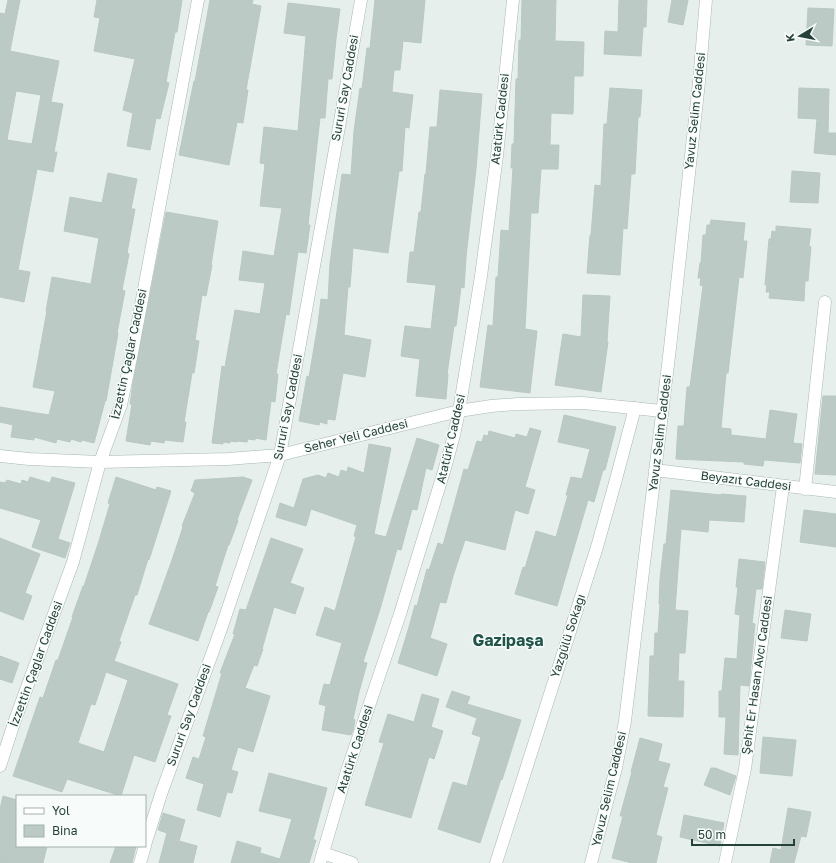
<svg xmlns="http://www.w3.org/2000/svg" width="836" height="863" font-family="'Golos Text',sans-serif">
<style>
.building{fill:#bbcac4;stroke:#b8c9c2;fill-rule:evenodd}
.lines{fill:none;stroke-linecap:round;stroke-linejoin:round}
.minor-casing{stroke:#a8b8b2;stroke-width:13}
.tertiary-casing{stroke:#a8b8b2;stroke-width:13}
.minor{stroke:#fff;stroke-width:12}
.tertiary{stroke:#fff;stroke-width:12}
.labels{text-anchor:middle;stroke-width:3;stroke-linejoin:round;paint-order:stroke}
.street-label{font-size:12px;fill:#24423a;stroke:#f7fbf9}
.district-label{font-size:16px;font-weight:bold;fill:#1f5548;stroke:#f7fbf9}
</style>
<rect width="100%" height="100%" fill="#e6efeb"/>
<path class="building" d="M8,0h12l-10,51 49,10 -8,41 12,2 -9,48h3l-4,20 -16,-3 -19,101 12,2 -6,30 -24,-5v-284l5,1zM16,91l25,4 -9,49 -25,-4z
M97,0h85l-5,32h-2l-9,50 3,1 -9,36 -4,-1 -6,32 -23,-4 6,-33 -10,-3 12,-51 -41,-8 6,-33 -6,-1z
M210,0h43l-1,4 9,2 -15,84h2l-5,33 -6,-1 -8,43 -50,-10 15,-74h1z
M375,0h50l-4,43 -18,-2 -3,29h-6l-2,22 21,3 -4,33 -4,-1 -3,44h-3l-11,82 -35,-5 -3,39h-2l-4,48 27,5 -6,37 -22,-4 -8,47 -8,-1v5l-7,-2 -1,3 -20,-4 8,-45 2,1 9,-53 3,-25 7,1 2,-37 12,-89 9,1 3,-44 6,-43 2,1 5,-41h3z
M522,0h34l-1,41 29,1 -1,34h-9l-1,38 -22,-1 -1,32h9l-1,24h-17l-3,44h-7l-6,116 12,2 -7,62 -50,-6 8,-62 5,1 3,-49h2l3,-47 8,1 4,-63h-2l1,-24h2l2,-65h2l1,-39h2z
M619,0h28l-1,27h-3l-2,29 -37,-2 1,-23 13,1z
M672,0h16l-5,25 -15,-3z
M288,3l52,6 -4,30 -4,40h-4l-3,39h-5l-12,107h2l-4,28 -8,-1 -9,63 -3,-1 -10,60h2l-3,28 -4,-1 -5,39 -11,-2v2l-7,-1 -1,3 -10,-1v1l-7,-1v2l-7,-1v2l-11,-1 10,-77 3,1 10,-57 25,4 5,-31 -26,-3 4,-29 31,5 8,-48 -22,-2 5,-42 -5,-1 4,-36 34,4 8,-95 -22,-3z
M808,8l26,1 -2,37 -26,-1z
M610,88l32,2 -2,27h-2l-3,57h-4l-4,55 -4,-1 -3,47 -33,-2 3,-38h1l4,-50 6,1 3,-62h3z
M799,88l30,1 -1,44h8v22l-22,-2 3,-34 -19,-1z
M440,90l42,4 -6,75 -10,88v1l-2,30 -3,-1 -5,39h-2l-7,48h1l-2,25 -30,-3 4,-37 -19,-3 4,-30 26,3 5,-44 -29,-3 3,-30h4l5,-40h2l4,-38h1l4,-47h7z
M792,171l28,2 -2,30 -28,-1z
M108,173l29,6 -6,30h4l-8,44 2,1 -7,36 3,1 -8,42h1l-12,68h-1l-11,42 -12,-3 -1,2 -10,-3 -1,3 -13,-3 -1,4 -22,-6v3l-23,-3 2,-12 -13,-3v-15l49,8 6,-24 -22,-4 14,-76h-1l6,-34 39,7 8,-46 -35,-7 6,-34 32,6z
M166,212l52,9 -7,44h1l-6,31 -4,-1 -7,45 4,1 -5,32h-2l-8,49h2l-3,20 -18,-2 -1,3 -13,-2 -1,4 -24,-4 6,-37h-2l3,-21z
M711,220l34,3 -2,18h4l-4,37 -4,-1 -11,96h-2l-5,55 10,1v6l35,4 4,-29 27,4 -4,29 9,1 -2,19 -36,-3 -1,6 -19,-2v-2l-68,-3 2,-33h6l3,-39h3l13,-101 -3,-1 1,-7h-3l2,-15h1l2,-28h3l1,-10h3z
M776,226l35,3 -2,17 2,1 -2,22 -1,12h-3l-1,20 -35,-3 1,-6h-4l1,-7h-2l4,-46h2l1,-8 4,1z
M583,295l27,1 -3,45 1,1 -7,50 -46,-7 8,-51 18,3z
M823,396h13v79l-21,-1z
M564,415l52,12 -11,43h-2l-9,32 -6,-2 -31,106 -42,-12 8,-27 2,1 11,-37 20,6 12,-42h-2l5,-18 11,2 8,-30 -32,-7z
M530,428l11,3 -16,56 10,3 -7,24 -13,-4 -10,40 -40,-10 -12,36 -7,27 -6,-1 -10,36 17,6 -10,32 -39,-13 11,-36 6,-22 2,1 10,-37 2,1 9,-27 5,2 21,-76 4,1 9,-29 5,1 2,-7 4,1 1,-5 26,7 1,-4 11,3z
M417,438l22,7 -7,25 -6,-2 -9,42 -5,-1 -11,41 -4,-1 -17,60 -17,53 4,1 -8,29 -6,27 2,1 -2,10 -2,5 -29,-5 4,-24 -7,-2 5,-20 6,1 12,-42 -26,-8 9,-28 10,4 21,-74 -2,-1 3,-11 -46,-16 -5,17 -30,-9 4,-14 14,5 9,-29 15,-4 8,3 2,-5 11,4 2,-7 6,2 1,-5 16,6 5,-29 22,4 -17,86 12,3z
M30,477l20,6 2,-6 23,6 -17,56 12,4 -5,15 -33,-11 9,-27 -41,-12v-26l5,1 2,-3 14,4 1,-4 6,2z
M116,477l40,13 1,-3 14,4 -22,69 -1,-1 -11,36h-2l-16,46 2,1 -7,19 64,23 -11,31 4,1 -16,46 -21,-7 -13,41 -54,-17 -5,13 -49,-16 27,-79 3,1 13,-38h2l15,-43h-1l11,-31h1l14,-42 12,-40 -2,-1zM106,672l22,8 -24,72 -26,-9 13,-39 4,1z
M243,477l9,3 -15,40 1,1 -9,24h-1l-13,41 3,1 -9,25h-1l-10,29 -49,-17 23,-64 11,-33 -1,-1 13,-33 -4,-2 4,-11z
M671,490l50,5v-1l25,2 -2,26 -35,-2 -1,12 -27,-3 -6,81 13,1 -3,42h-6l-1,28h6l-1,36 -35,-1 2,-60h4l1,-23h3l2,-29h-1l1,-25 4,-35h2z
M804,510l32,4v33l-36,-5z
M0,538l40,16 -15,39 7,3 -9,24 -23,-9z
M271,538l32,11 -13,34 14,5 -9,26 -21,-7 -12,42h1l-6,17 -3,-1 -9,23 25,8 -17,56 -15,-5 -7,23 7,2 -6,21 -5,-1 -7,25 -23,-7 7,-26 -18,-6 7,-21 6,2 7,-22 -3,-1 19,-63h-2l15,-39h-2l7,-25 6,1z
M739,559l26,3 -3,27h-6l-4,34 3,1 -6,62 -9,-1 -2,70 -14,-1 2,-37h-7v-26h3l3,-33 12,1 3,-44 -5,-1 3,-27h-2z
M785,610l26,4 -4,27 -26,-3z
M0,656l19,7 -7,20 -12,-4z
M452,691l18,6 -3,7 54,16 -19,60 -1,-1 -21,64 -42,-14 15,-47 14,4 14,-49 -9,-3 5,-16 -31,-11z
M422,694l17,5 -8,28 12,4 -9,28 -5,-2 -18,61 -46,-13 19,-62 -5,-1 9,-28 26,8z
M763,737l33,3 -4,36 -32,-3z
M640,738l22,6 -4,17 12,3 -7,23 5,1 -12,47 6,2 -6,26h-24l-20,-5 11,-42h-3l12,-44h-1z
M711,768h4l21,8 -6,19 -26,-10z
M269,773l58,15 -14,52h3l-7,23h-78l6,-22 24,7 -1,5 20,6 12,-40 -33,-8z
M3,796l14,4v46h30l-4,17h-43v-54z
M788,808l23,4 -5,25 -5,-1 -7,27h-24l3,-15 8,2z
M163,813l22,7 -6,21 18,5 -4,17h-34l8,-30 -9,-3z
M684,815l40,8 -4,23 -40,-9z
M116,846h20l-4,17h-22z"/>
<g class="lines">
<defs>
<path id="minor" d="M323,853l29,10
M496,863l101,-316 18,-64 20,-75"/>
<path id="tertiary" d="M0,456l29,3 71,3 128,-3 52,-4 179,-44 32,-5 27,-2 65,-1 79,8
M655,470l181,22
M805,489l20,-187
M0,766l15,-46 58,-158 27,-100 21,-57 11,-52 66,-353
M145,845l16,-51 60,-165 59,-174 59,-328 22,-127
M140,863l5,-17
M320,863l27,-92 53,-157 45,-146 9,-33 5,-24 22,-135 16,-120 16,-156
M591,863l25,-95 9,-47 45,-373 29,-266 7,-82
M725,863l20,-94 38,-283"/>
</defs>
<use href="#minor" class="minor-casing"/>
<use href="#tertiary" class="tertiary-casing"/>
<use href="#minor" class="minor"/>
<use href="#tertiary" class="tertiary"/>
</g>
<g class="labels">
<g class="street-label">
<text transform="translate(345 88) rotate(-80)" y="4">Sururi Say Caddesi</text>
<text transform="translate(695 111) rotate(-84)" y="4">Yavuz Selim Caddesi</text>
<text transform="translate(500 119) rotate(-84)" y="4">Atatürk Caddesi</text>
<text transform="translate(129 354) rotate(-78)" y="4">İzzettin Çağlar Caddesi</text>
<text transform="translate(288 407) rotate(-79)" y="4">Sururi Say Caddesi</text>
<text transform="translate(660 433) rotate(-83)" y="4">Yavuz Selim Caddesi</text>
<text transform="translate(356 436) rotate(-14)" y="4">Seher Yeli Caddesi</text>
<text transform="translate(451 439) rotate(-77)" y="4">Atatürk Caddesi</text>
<text transform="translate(746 481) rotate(7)" y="4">Beyazıt Caddesi</text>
<text transform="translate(568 636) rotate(-72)" y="4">Yazgülü Sokağı</text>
<text transform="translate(36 664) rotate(-70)" y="4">İzzettin Çağlar Caddesi</text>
<text transform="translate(757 675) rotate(-82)" y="4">Şehit Er Hasan Avcı Caddesi</text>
<text transform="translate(189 715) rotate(-70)" y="4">Sururi Say Caddesi</text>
<text transform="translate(355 749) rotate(-72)" y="4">Atatürk Caddesi</text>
<text transform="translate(609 789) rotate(-77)" y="4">Yavuz Selim Caddesi</text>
</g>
<g class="district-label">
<text x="508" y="646">Gazipaşa</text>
</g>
</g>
<rect x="16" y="795" width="130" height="52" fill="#f7fbf9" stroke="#a3b1ad"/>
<rect x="24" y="808" width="20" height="6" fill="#ffffff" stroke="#a3b1ad"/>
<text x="52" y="815" font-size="12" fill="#24423a">Yol</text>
<rect x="24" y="825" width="20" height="12" fill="#bbcac4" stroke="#a3b1ad"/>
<text x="52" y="835" font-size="12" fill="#24423a">Bina</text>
<g transform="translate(800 36) rotate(260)" stroke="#f7fbf9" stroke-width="3" paint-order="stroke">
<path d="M0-3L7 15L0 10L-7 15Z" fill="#24423a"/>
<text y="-6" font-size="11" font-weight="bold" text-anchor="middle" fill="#24423a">K</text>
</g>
<path d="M692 839v6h102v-6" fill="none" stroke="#24423a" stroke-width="2"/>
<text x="698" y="839" font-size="12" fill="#24423a" stroke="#f7fbf9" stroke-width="3" paint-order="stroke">50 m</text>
</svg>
